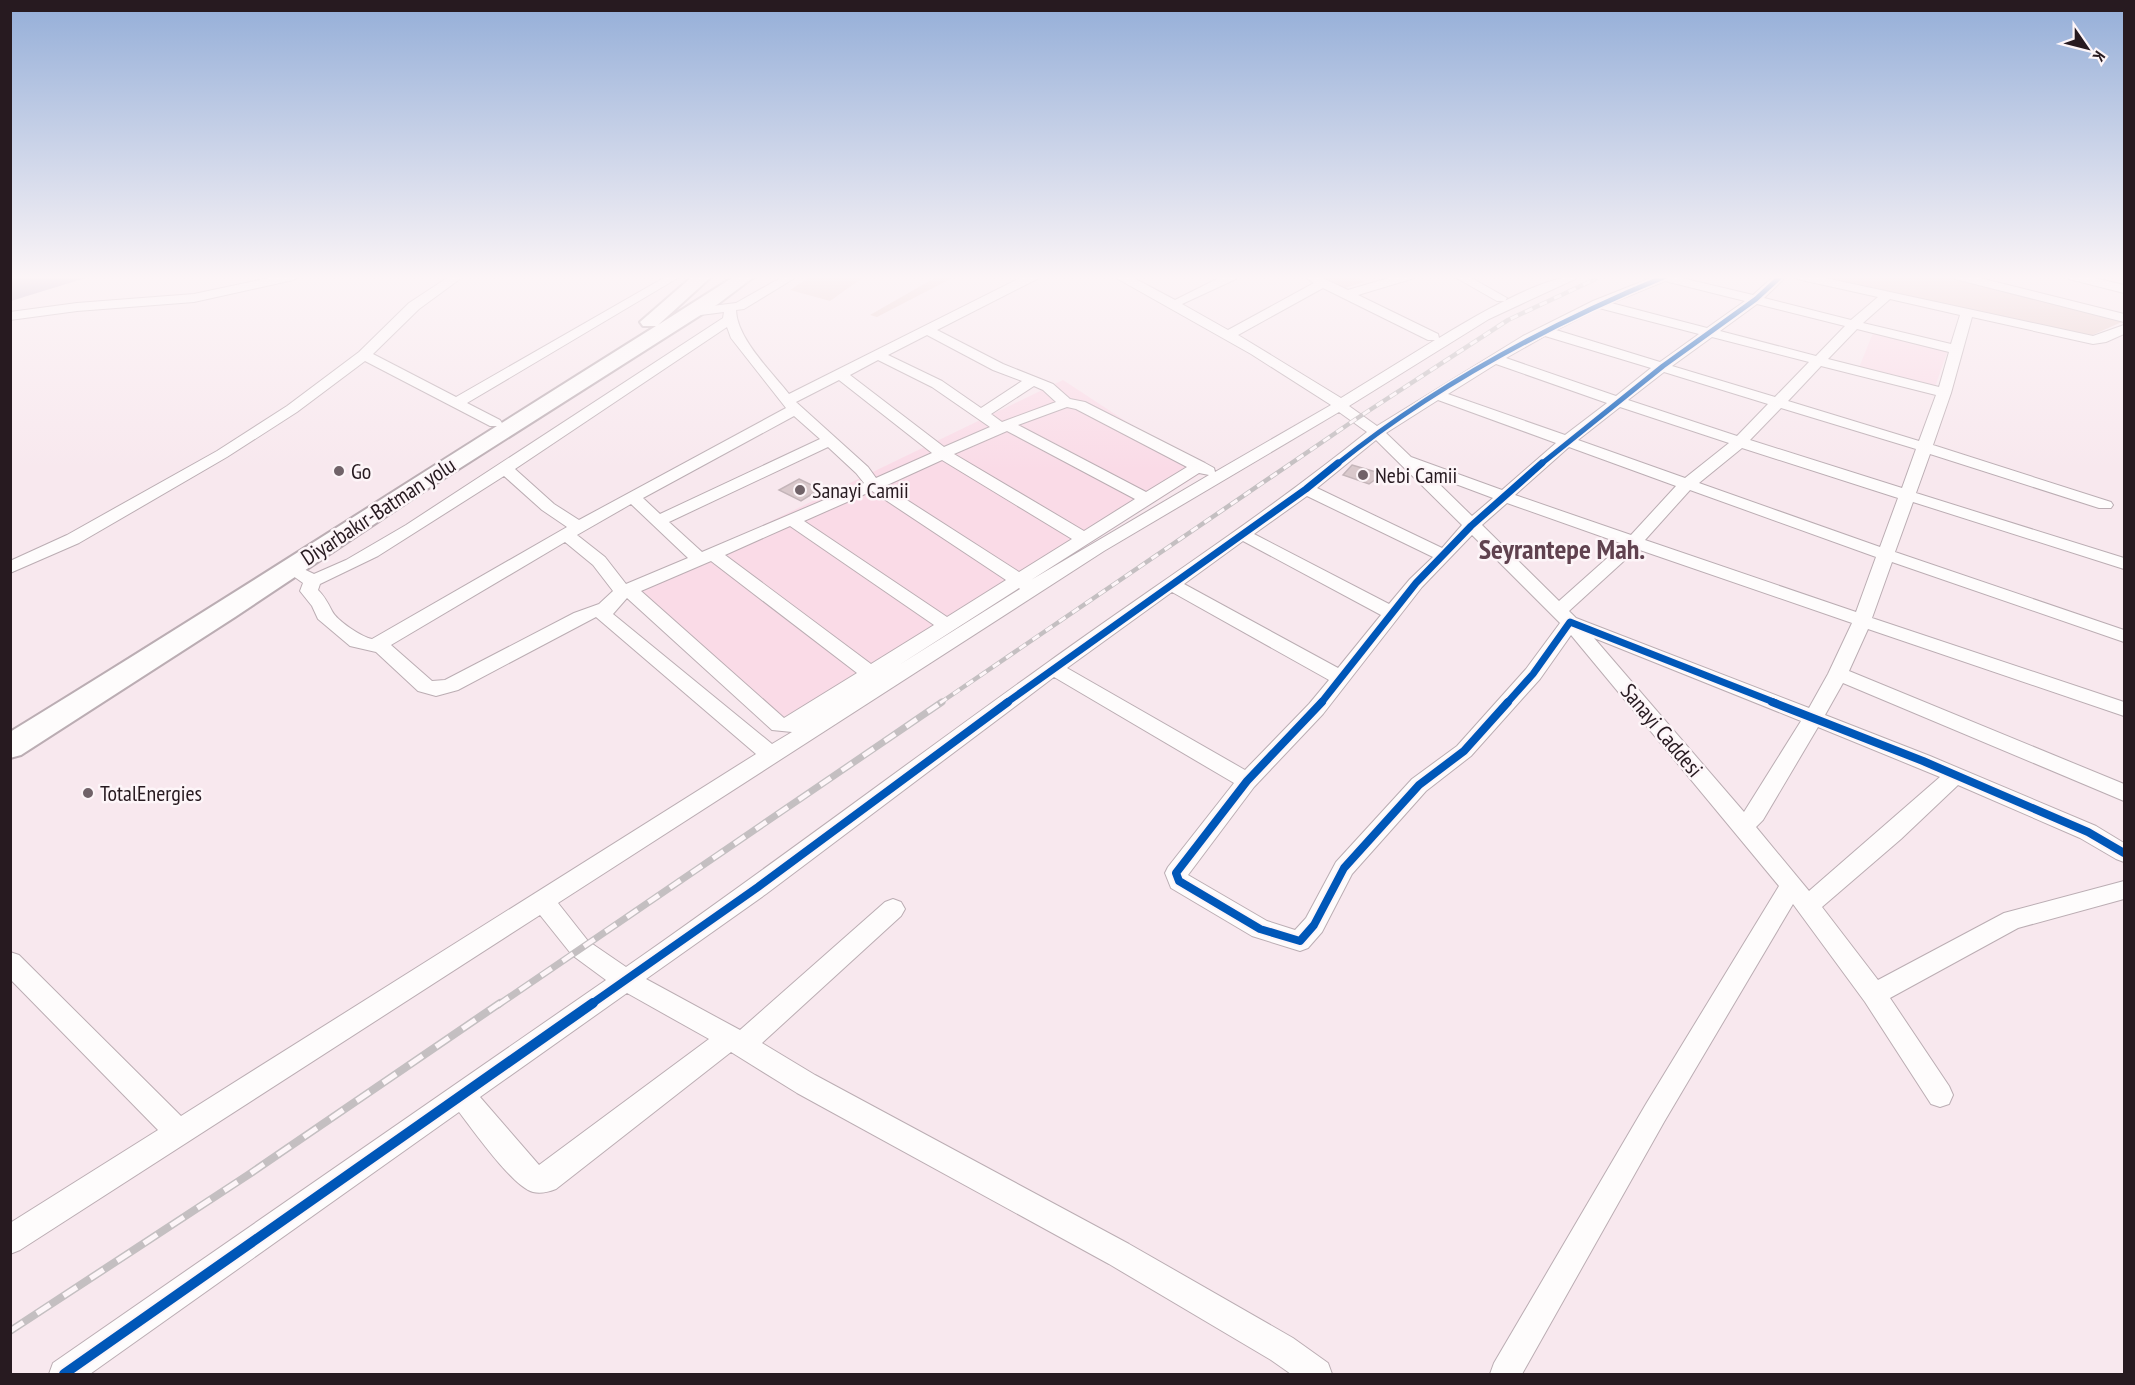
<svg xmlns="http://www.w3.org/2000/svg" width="2135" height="1385" font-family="'PT Sans Narrow',sans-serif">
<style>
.built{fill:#fadbe7}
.green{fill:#e7ccc9}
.water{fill:#b6a4c1}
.building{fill:#d9c8cb;stroke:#c4b5b9;stroke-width:1.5}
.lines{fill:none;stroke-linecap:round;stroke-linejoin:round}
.minor-casing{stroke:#bbadb3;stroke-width:2}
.highway-casing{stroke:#bbadb3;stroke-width:4}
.minor{fill:#fefcfc;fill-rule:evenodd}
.highway{fill:#fefcfc;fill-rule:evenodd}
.rail-far2-casing{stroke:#c4bfc1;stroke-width:4.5}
.rail-far1-casing{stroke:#c4bfc1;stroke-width:7}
.rail-casing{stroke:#c4bfc1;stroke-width:8}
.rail-far2{stroke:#fdf5f8;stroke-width:3;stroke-dasharray:8;stroke-linecap:butt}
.rail-far1{stroke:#fdf5f8;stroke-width:4.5;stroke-dasharray:13;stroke-linecap:butt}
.rail{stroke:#fdf5f8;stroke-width:5;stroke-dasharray:16;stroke-linecap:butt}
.cycleway-far3-casing{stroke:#fdf5f8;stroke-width:8}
.cycleway-far2-casing{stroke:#fdf5f8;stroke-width:10}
.cycleway-far1-casing{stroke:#fdf5f8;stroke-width:12}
.cycleway-casing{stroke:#fdf5f8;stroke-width:14}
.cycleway-far3{stroke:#0057b8;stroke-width:5}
.cycleway-far2{stroke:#0057b8;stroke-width:7}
.cycleway-far1{stroke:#0057b8;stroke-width:8}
.cycleway{stroke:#0057b8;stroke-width:10}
.poi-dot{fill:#706268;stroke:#fdf5f8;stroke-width:2}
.labels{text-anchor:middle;stroke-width:5;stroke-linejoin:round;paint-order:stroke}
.poi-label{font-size:22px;fill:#271a20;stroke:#fdf5f8;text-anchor:start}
.street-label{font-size:22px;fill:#271a20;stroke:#fdf5f8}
.district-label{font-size:28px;font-weight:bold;fill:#60424f;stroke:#fdf5f8}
</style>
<rect width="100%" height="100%" fill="#f8e8ee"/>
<path class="built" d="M1873,333l75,17 -13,37 -77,-17z
M1063,380l140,92 -413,257 -157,-141z"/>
<path class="green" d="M811,276h54l-35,25 -40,-11z
M938,276h18l-79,41 -7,-2z
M1315,276h37l13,6 -24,7z
M1812,276h140l172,43v2l-36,16z"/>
<path class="water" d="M11,276h81l-81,25z"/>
<path class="building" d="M1352,465l31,9 -14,10 -26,-9z
M799,479l21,10 -19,12 -22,-11z"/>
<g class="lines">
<defs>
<path id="minor" d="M278,276h21l-6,4 -99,22 -117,9 -67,9v-8l67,-9 117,-9z
M450,276h14l-45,33 -46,45 83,43 211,-121h14l-214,127 33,17 2,3 -2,3h-10l-125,-65 -68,51 -70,45 -148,86 -69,30v-12l57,-26 150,-84 70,-45 72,-54 50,-49z
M784,276h14l-54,33 -8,1c1,29 36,62 53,84l235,-118h15l-2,3 -100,51 66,34 50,20 17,15 15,3 120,61 9,5 1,4 116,-67 -80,-51 -133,-75 -2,-3h14l45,24 48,-24h15l-2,3 -54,25 46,26 86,-47 -11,-7h15l30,14 47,-14h18l-2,3 -53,16 80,39 1,4c31,-19 103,-62 138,-62l-2,3 -86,40 -140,87 28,20 146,-90 70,-35 63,-25h17l80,19 21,-19h13l-23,22 87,22 27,-23 -81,-18 -2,-3h21l277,60 31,-11v9l-18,8 -13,2 -121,-27 -21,76 -18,52 178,57 2,3 -2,3h-12l-169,-54 -14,39 208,65v11l-211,-67 -18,50 229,78v12l-232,-80 -20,56 252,84v14l-256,-87 -19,42 275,113v17l-281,-118 -18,32 105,41 166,70 28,17v19l-8,-3 -36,-21 -122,-53 -57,54 -79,68 56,73 126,-67 120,-32v18l-106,29 -128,70 59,88 4,9 -4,9 -9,3 -9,-3 -66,-102 -72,-98 -129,218 -142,252h-32l4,-11 152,-259 133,-218 -208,-251 -31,44 -69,77 -45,35 -74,83 -30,58 -14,16 -8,3 -48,-15 -81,-48 -6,-15 3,-6 66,-84 -180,-106 -288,217 -120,85 94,51 145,-128 8,-3 8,3 4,7 -4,7 -139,127 53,32 314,169 164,94 35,25 4,11h-41l-20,-14 -162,-96 -312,-171 -66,-41 -175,137c-8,3 -15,5 -23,3 -20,-5 -60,-62 -74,-80l-369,262h-41l4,-11 553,-383 -34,-25 -32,-40 -520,335 -10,4v-31l148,-93 -148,-151v-27l9,3 162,161 575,-362 -160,-137 -138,73 -22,6 -18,-5 -42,-39 -26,-6 -32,-27 -6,-13 -12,-15 3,-8 -21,-15 3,-4 6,-1 23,11 32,-14 60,-35 317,-207 1,-6 -31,4 -5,-1 -1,-3 1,-3 48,-6zM1665,281l80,20 -38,27 -96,-25zM1323,288l105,52h7l-94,58 -103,-63zM1890,299l70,16 -9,29 -88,-21zM1757,304l88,22 -29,30 -96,-25zM1599,308l100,26 -39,28 -104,-32zM727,327l4,11 55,70 -207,112 -25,-16 -39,-35zM1857,329l92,23 -10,35 -111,-28zM927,335l66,35 29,11 -41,27 -39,-27 -54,-26zM1545,336l106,32 -35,28 -110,-38zM1712,337l97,25 -34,35 -103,-31zM878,360l54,27 58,40 -46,20 -94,-72zM1496,364l111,39 -42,32 -117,-41zM1821,366l115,29 -17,46 -131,-40zM1664,372l104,32 -31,32 -109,-36zM839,380l93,73 -56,25 -8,-11 -72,-65zM1034,386l9,4 13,12 -54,20 -11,-8zM1438,400l118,43 -54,47 -91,-33 -25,-24zM1067,407l9,2 111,58 -41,25 -128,-67zM1620,407l109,36 -44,35 -107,-38zM1781,408l135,41 -14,39 -152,-48zM1339,412l28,20c-103,83 -213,154 -320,231 -141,101 -279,205 -421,304l-38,-26 -30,-38 546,-352zM794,416l26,23 -160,75 -17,-16zM1007,431l128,68 -51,32 -130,-77zM1376,440l86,85 -20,23 -125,-60zM828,447l28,26 8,10 -162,69 -33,-30zM1569,447l107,39 -45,49 -116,-40zM1742,448l156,50 -18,49 -181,-64zM942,460l130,79 -53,33 -134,-86zM1199,473l10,2 -178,105zM1429,474l64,24 -21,18zM504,476l38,34 25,17 -195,112c-10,-2 -35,-18 -40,-28 -4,-8 -7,-14 -14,-21l2,-6 58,-28zM1690,490l186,67 -20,55 -211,-72zM872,491l134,89 -59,37 -143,-96zM1307,496l126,61 -23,22 -21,25 -135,-70zM1507,503l116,41 -64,57 -77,-76zM631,504l57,54 -62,26 -21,-27 -28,-22zM790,526l144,99 -63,39 -146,-109zM1472,535l88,88 -34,46 -69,77 -45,33 -76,83 -30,56 -11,12 -28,-9 -79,-46 66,-88 69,-73 99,-127zM1243,541l138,74 -43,53 -154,-84zM565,542l28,23 20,26 -14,13 -25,9 -129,67 -13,1 -41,-36zM1637,549l215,74 -24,51 -19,34 -233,-90 -7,-7zM711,561l146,112 -73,45 -143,-127zM1019,588l1,1 -121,76zM1172,592l157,88 -20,24 -64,66 -178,-102zM627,598l145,132 20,2 -20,12 -159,-130zM1594,638l207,83 -57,91zM1818,727l122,50 -131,114 -53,-64 7,-7zM627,993l82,46 -170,126 -59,-68z
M1453,276h15l39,22 -2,3h-8z
M1953,276h19l152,38v8l-169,-43z
M2067,276h19l38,9v8l-55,-14z"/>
<path id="highway" d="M693,276h19l-54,49 77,-49h20l-37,28 -291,185 -192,128 -214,138 -11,3v-26c217,-133 430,-271 646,-406h-13l-3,-4z"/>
</defs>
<use href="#minor" class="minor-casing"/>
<use href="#highway" class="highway-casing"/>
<use href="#minor" class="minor"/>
<use href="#highway" class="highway"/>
<defs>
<path id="rail-far2" d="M940,703l416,-284 152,-99 94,-44"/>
<path id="rail-far1" d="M498,1005l444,-303"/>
<path id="rail" d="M10,1331l238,-156 252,-172"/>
</defs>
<use href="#rail-far2" class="rail-far2-casing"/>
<use href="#rail-far1" class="rail-far1-casing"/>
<use href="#rail" class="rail-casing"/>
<use href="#rail-far2" class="rail-far2"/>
<use href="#rail-far1" class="rail-far1"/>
<use href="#rail" class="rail"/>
<defs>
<path id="cycleway-far3" d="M1336,465c98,-79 214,-141 330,-189
M1540,465l123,-99 93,-67 25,-23"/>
<path id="cycleway-far2" d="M1006,703l300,-214 32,-26
M1321,703l95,-120 55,-57 71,-63
M1507,703l26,-29 37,-52 206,81"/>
<path id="cycleway-far1" d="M1322,702l-75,79 -71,92 3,8 81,48 40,12 14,-16 30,-57 75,-83 45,-34 44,-49
M1772,702l151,59 165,71 36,21
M590,1005l168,-118 250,-185"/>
<path id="cycleway" d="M64,1374l529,-371"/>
</defs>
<use href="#cycleway-far3" class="cycleway-far3-casing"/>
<use href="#cycleway-far2" class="cycleway-far2-casing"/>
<use href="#cycleway-far1" class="cycleway-far1-casing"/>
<use href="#cycleway" class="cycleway-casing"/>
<use href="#cycleway-far3" class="cycleway-far3"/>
<use href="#cycleway-far2" class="cycleway-far2"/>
<use href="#cycleway-far1" class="cycleway-far1"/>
<use href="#cycleway" class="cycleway"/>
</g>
<linearGradient id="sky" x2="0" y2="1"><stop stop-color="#94aed8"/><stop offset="0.59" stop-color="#fcf5f7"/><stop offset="1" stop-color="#fcf5f7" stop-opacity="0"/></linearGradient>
<rect width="2135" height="470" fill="url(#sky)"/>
<g class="poi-dot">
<circle cx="339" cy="471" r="6"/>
<circle cx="1363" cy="475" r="6"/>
<circle cx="800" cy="490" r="6"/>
<circle cx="88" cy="793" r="6"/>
</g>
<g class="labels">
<g class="poi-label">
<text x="351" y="479">Go</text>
<text x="1375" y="483">Nebi Camii</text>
<text x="812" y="498">Sanayi Camii</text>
<text x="100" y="801">TotalEnergies</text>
</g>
<g class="street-label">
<text transform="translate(378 511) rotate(-33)" y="8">Diyarbakır-Batman yolu</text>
<text transform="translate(1662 730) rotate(50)" y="8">Sanayi Caddesi</text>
</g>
<g class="district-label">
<text x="1562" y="559">Seyrantepe Mah.</text>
</g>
</g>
<rect width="2135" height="1385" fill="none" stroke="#271a20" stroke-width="24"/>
<g transform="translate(2087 48) rotate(125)" stroke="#fdf5f8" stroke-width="4.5" paint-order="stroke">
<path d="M0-4.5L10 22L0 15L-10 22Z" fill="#271a20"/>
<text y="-9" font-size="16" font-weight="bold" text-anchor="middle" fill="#271a20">K</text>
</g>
</svg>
